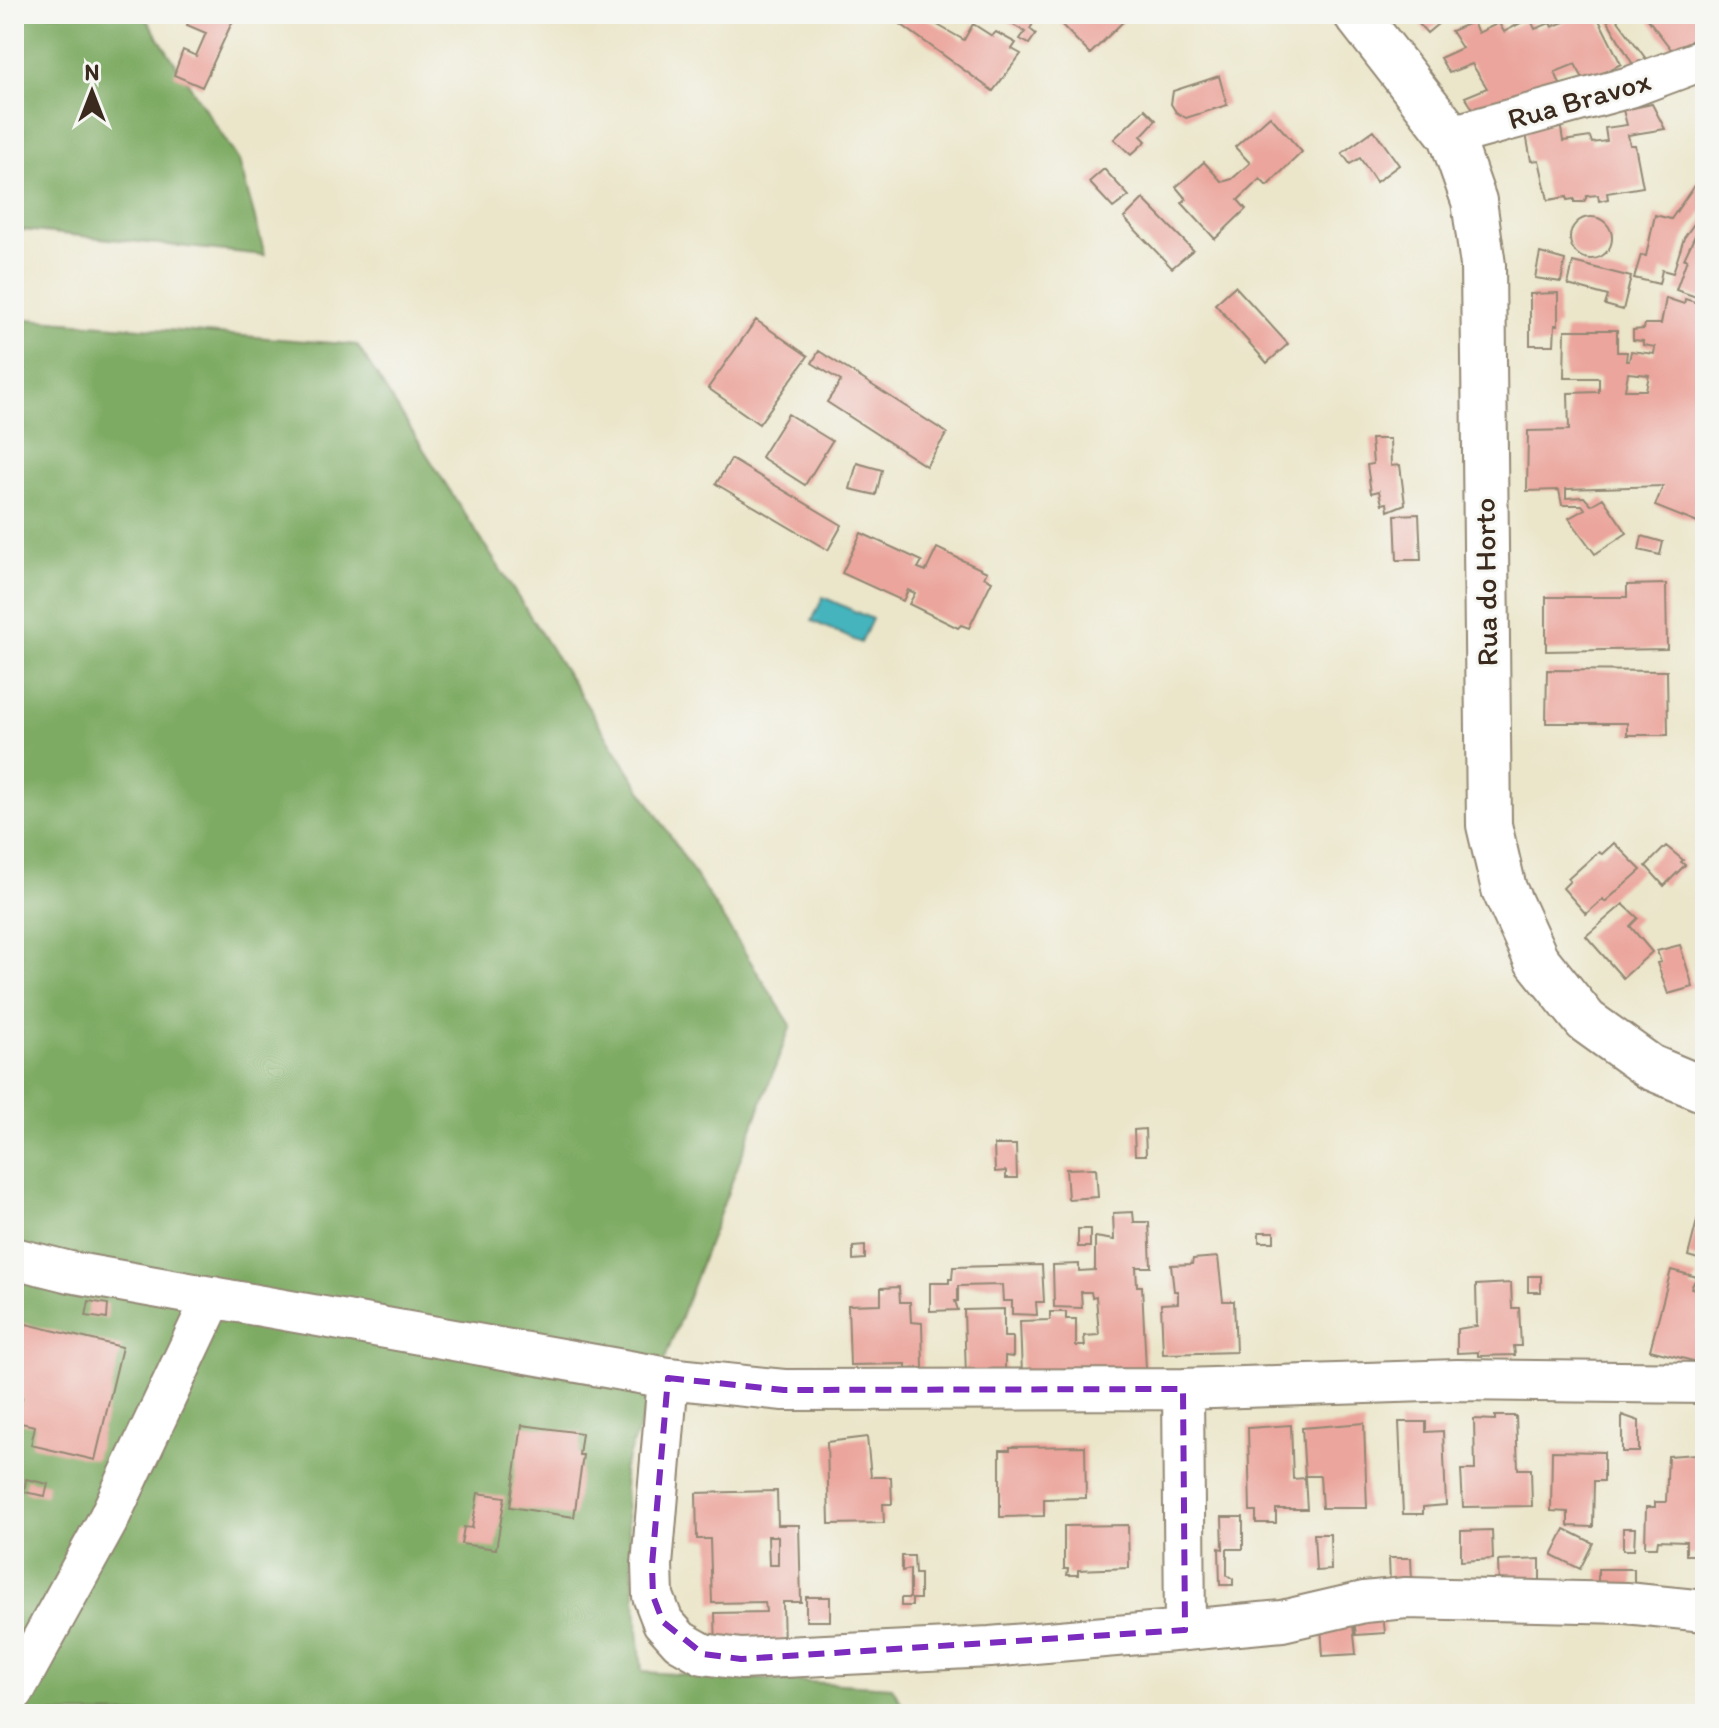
<svg xmlns="http://www.w3.org/2000/svg" width="1719" height="1728" font-family="Itim,sans-serif">
<style>
.forest{fill:#7eab64;stroke:#5c6a41;stroke-width:2}
.water{fill:#44b4bd;stroke:#406f6e;stroke-width:2}
.building{fill:#eba59c;fill-rule:evenodd}
.lines{fill:none;stroke-linecap:round;stroke-linejoin:round}
.street-casing{stroke:#938874;stroke-width:44}
.secondary-casing{stroke:#938874;stroke-width:48}
.street{stroke:#fff;stroke-width:40}
.secondary{stroke:#fff;stroke-width:44}
.marked{fill:none;stroke:#7b2cbf;stroke-width:6;stroke-dasharray:16 10;stroke-linejoin:round}
.labels{text-anchor:middle;stroke-width:6;stroke-linejoin:round;paint-order:stroke}
.street-label{font-size:30px;fill:#3b2a1e;stroke:#f6f6f2}
</style>
<rect width="100%" height="100%" fill="#f6f6f2"/>
<filter id="ink" filterUnits="userSpaceOnUse"><feTurbulence type="fractalNoise" baseFrequency=".0125" numOctaves="2"/><feDisplacementMap in="SourceGraphic" scale="16" xChannelSelector="R" yChannelSelector="G"/><feConvolveMatrix kernelMatrix="1 2 1 2 8 2 1 2 1" color-interpolation-filters="sRGB"/></filter>
<filter id="wash" filterUnits="userSpaceOnUse"><feTurbulence type="fractalNoise" baseFrequency=".006" numOctaves="4" result="noise"/><feDisplacementMap in="SourceGraphic" scale="32" xChannelSelector="R" yChannelSelector="G"/><feGaussianBlur stdDeviation="1.8" result="paint"/><feColorMatrix in="noise" values="0 0 0 0 0 0 0 0 0 0 0 0 0 0 0 0 0 1.4 0 .05"/><feComposite in="paint" operator="in"/></filter>
<g filter="url(#wash)">
<rect width="100%" height="100%" fill="#ebe6ca"/>
<path class="forest" d="M14,14h129l96,147 26,94 -251,-26z
M14,318l343,27 434,680 -168,445 19,202 250,15 16,27h-894z"/>
<path class="water" d="M823,597l49,22 -11,24 -49,-22z"/>
<g id="blocks">
<path class="building" d="M192,14h44l-34,73 -28,-12 9,-25 13,6 10,-23 -19,-8z
M899,14h19l46,26 9,-16 19,12 4,-4 20,11 -4,6 9,5 -28,37 -98,-71z
M995,14h43l-8,15 6,5 -7,10 -9,-5 5,-7z
M1065,14h66l-41,40 -32,-33z
M1410,14h40l-23,19z
M1546,14h29l-24,10z
M1583,14h13l25,50 -36,18 -10,-18 -20,8 9,22 -89,18 -10,-15 22,-9 -15,-24 -23,9 -9,-15 22,-10 -11,-17 22,-9 5,11 21,-10 5,9 26,-14 5,11 15,-6 2,4z
M1613,14l36,49 -10,12 -33,-57z
M1644,14h61v17l-31,22z
M1219,76l8,29 -41,13 -10,-6 -5,-8 2,-13z
M1652,104l13,25 -37,6 2,10h5l8,42 -36,6 1,6 -9,2 -1,-6 -11,1 -3,6h-10v-3l-7,1v-3l-19,3 -9,-40 -8,1 -6,-33 35,-6 3,19 27,-4 2,6 15,-2 -2,-13 22,-3 -4,-15z
M1145,109l11,11 -15,16 5,5 -15,14 -17,-16z
M1270,116l32,36 -35,34 -7,-7 -22,21 8,9 -31,30 -33,-36 4,-4 -10,-12 28,-25 18,20 10,-3 18,-16 -15,-16z
M1374,130l25,35 -23,17 -16,-24 -10,6 -8,-11z
M1104,169l25,27 -16,12 -24,-26z
M1701,176l4,3v29l-21,30 -11,35 -11,-3 -3,14 -25,-6 7,-23 5,1 9,-41 16,4z
M1143,199l50,51 -21,18 -48,-50z
M1705,214v86l-29,-10 11,-31h-3z
M1570 238a21 21 0 1 1 42 0a21 21 0 1 1-42 0Z
M1540,253l25,7 -4,22 -26,-4z
M1573,262l58,15 -8,33 -18,-5 3,-9 -40,-11z
M1235,286l53,58 -21,19 -52,-59z
M1558,293v32h-3l-1,20h-24v-51z
M1666,298l18,6 1,-5 20,6v111l-5,13 5,2v95l-50,-20 8,-20 -97,3v9l18,-1 7,8 12,-7 24,35 -32,21 -26,-36 16,-9 -3,-4h-20l-3,-15 -32,1 1,-60 41,-1 -1,-37 31,-1v-14h-35l1,-48h52v22h10l-1,9h3l2,-10 23,3 1,-7 -12,-2v-4l-10,-1v-10l11,-1 1,-5h16zM1628,373l21,2 -3,15h-21z
M756,320l52,36 -49,68 -51,-36z
M819,351l128,82 -21,33 -99,-64 14,-21 -29,-18z
M788,414l44,27 -27,44 -44,-28z
M1371,439h19l1,27 9,-1 5,39 -17,7 -1,-8 -5,1 -3,-13 -8,2 -4,-28 6,-1z
M731,459l111,66 -14,25 -112,-66z
M857,463l25,7 -6,25 -26,-6z
M1419,514l2,46h-24l-2,-45z
M861,533l61,28 -4,7 8,3 11,-23 50,24 -3,5 8,4 -23,47 -8,-3 -3,3 -49,-24 6,-11 -7,-3 -5,11 -61,-28z
M1642,536l21,6 -3,13 -21,-5z
M1666,584l1,65 -121,2v-54h81v-12z
M1547,670l120,1 1,64h-41v-12h-81z
M1614,843l27,27 -36,32 -2,-3 -17,15 -23,-26 7,-7 -2,-2 30,-27 4,2z
M1666,846l17,14 -2,2 4,3 -21,21 -18,-20z
M1623,904l15,14 -8,8 22,26 -29,26 -37,-42z
M1680,945l13,42 -25,7 -11,-31 4,-1 -4,-11z
M1145,1129l1,26h-11l-1,-25z
M994,1145h22l1,33h-11v-7l-11,1z
M1096,1168l2,29 -30,2 -2,-30z
M1700,1209l5,1v51l-17,-5z
M1133,1212l1,10h15l2,45h-15l1,19h5l4,83 -124,5 -2,-53 30,-1v-8h16v7h10v27h9l-1,-10 15,-1 -3,-39 -4,1 -1,-5h-10l1,16 -28,-1 -1,-42 26,-1v7l16,-1v-33l19,3 -1,-27z
M1078,1229h12v18h-12z
M1259,1232h15v10h-15z
M865,1246v13l-12,1v-13z
M1218,1257l5,44h11l2,51 -73,2 -2,-50 17,-1v-12h-4l-3,-26 21,-1 1,-5z
M1042,1265l2,37h-8l1,13 -25,-1v-13h-9l-1,-16 -44,1v15h-3l3,9 -28,1v-28h19v-4h3l1,-12z
M1671,1270l26,7 -6,11 14,4 -8,37 8,3v32l-55,-14z
M1528,1276h13v16h-13z
M1511,1283l1,25h7l2,38h-7l1,9 -37,1v-4l-21,1v-24l20,-3 -1,-41z
M899,1287l1,15h10l1,20 11,1 1,45 -17,1v-5l-56,1 -2,-60 33,-1v-16z
M89,1301l19,3 -1,15 -21,-3z
M1004,1309v28h9v20l-8,-1v18l-39,3 -2,-67z
M14,1321l108,26 -27,113 -64,-15 4,-19 -19,-4 6,-24 -8,-2z
M1622,1415l17,6v31h-17z
M1495,1416h21l2,53h13l1,37 -69,1 -2,-37h14l-1,-51 21,1z
M1399,1422h27v10l17,-1 3,74 -23,2v7h-20z
M1364,1423l3,85h-45l-2,-32h-15l-3,-48z
M522,1425l60,8 -3,22h4l-9,62 -64,-10z
M1291,1425l2,54 12,-1 2,31h-31v14h-20v-12h-6l-2,-83z
M867,1437l4,40h20l1,27h-9l1,19 -55,1 -2,-82z
M1085,1446l1,52 -42,1v17l-44,1v-67h10v-3z
M1552,1451l52,1v29h-10l-1,46 -25,-1v-14l-17,-1z
M1697,1454l-1,18 9,1v82h-19v-14l-28,-1 -1,7h-12l1,-40h9v-5h11l2,-46z
M26,1479l22,5 -3,12 -21,-4z
M777,1491l1,34h21l2,77h-18l1,48 -68,2 -1,-39 51,-1 -1,-10 -53,1 -2,-64h-13l-1,-46zM768,1536h10v29h-9z
M478,1493l27,4 -9,52 -35,-5 3,-17 8,1z
M1222,1517h21v32h-16v26l6,4v6h-13l-1,-37 4,1z
M1128,1525l1,43 -51,2v5h-11l1,-6h-4v-43z
M1623,1528h12l-1,22h-11z
M1565,1529l28,14 -13,26 -28,-14z
M1492,1530l1,29 -32,2v-30z
M1314,1534h16l1,36 -15,1z
M902,1556h12l1,18h5v25h-8v7h-11v-8h9v-29l-8,2z
M1389,1558h22l1,24h-22z
M1540,1559v24l-41,2 -1,-24z
M1598,1569h36v19h-36z
M806,1597h24v24h-24z
M1382,1604l3,29 -29,2 -3,-27z
M1353,1625l3,29 -33,2 -2,-30z"/>
</g>
</g>
<g filter="url(#ink)">
<use href="#blocks" fill-opacity="0" stroke="#938874" stroke-width="2"/>
<g class="lines">
<defs>
<path id="street" d="M1451,136l179,-49 75,-28
M14,1258l56,14 598,106
M1705,1383l-248,-3 -274,9 -399,1 -116,-12 -16,187 1,31 10,26 17,19 23,13 38,5 249,-12 195,-17 97,-9 82,-19 42,-4 220,5 79,8
M1183,1389l2,241
M14,1691l94,-171 105,-223"/>
<path id="secondary" d="M1356,14l95,122 23,65 9,64 6,560 15,64 32,70 50,62 64,46 55,23"/>
</defs>
<use href="#street" class="street-casing"/>
<use href="#secondary" class="secondary-casing"/>
<use href="#street" class="street"/>
<use href="#secondary" class="secondary"/>
</g>
</g>
<path class="marked" d="M668,1378l116,12 399,-1 2,241 -444,29 -38,-5 -40,-32 -10,-26 -1,-31z"/>
<g class="labels">
<g class="street-label">
<text transform="translate(1579 100) rotate(-16)" y="10">Rua Bravox</text>
<text transform="translate(1486 582) rotate(-91)" y="10">Rua do Horto</text>
</g>
</g>
<rect width="1719" height="1728" fill="none" stroke="#f6f6f2" stroke-width="48"/>
<g transform="translate(92 92)" stroke="#f6f6f2" stroke-width="6" paint-order="stroke">
<path d="M0-6L14 30L0 20L-14 30Z" fill="#3b2a1e"/>
<text y="-12" font-size="22" font-weight="bold" text-anchor="middle" fill="#3b2a1e">N</text>
</g>
</svg>
